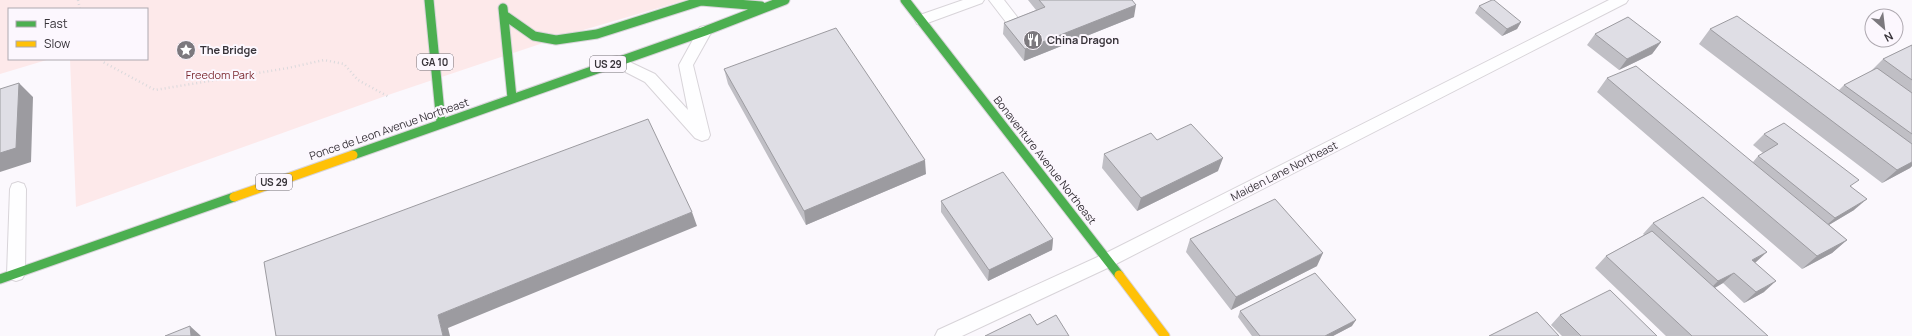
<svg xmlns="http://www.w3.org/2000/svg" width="1912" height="336" font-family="Manrope,sans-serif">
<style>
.green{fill:#fde9ea}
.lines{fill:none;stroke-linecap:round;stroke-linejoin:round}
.lane-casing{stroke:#d8d4d9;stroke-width:2}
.fast-casing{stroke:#d8d4d9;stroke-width:11}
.slow-casing{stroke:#d8d4d9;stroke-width:11}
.path{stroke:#dad9dc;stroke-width:2.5;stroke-dasharray:1 3;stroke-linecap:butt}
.lane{fill:#fefeff;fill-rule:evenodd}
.fast{stroke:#4caf50;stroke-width:9}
.slow{stroke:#ffc107;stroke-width:9}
.wall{fill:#c0bfc5}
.shaded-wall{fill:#9c9ba0}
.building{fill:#dfdee5;stroke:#9c9ba0}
.labels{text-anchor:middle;stroke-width:4;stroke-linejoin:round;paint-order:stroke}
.shield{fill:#fcf7fe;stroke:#736e75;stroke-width:1}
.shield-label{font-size:10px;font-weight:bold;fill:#38343a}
.poi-label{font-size:11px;font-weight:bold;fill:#38343a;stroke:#fcf7fe;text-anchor:start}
.park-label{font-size:11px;fill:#7c2930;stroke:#fcf7fe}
.street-label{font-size:11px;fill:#38343a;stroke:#fcf7fe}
</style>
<rect width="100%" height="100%" fill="#fbf8fd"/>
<path class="green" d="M0,0h686l-113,33 -182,61 -315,113 -6,-148h77v-50h-138v50h41l-50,15z"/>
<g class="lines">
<defs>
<path id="lane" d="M963,0h21l-2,3 -60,22 -5,-1 -2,-4 2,-4z
M989,0h15l17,22 -2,4 -5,1 -5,-1z
M1609,0h19l-2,3 -512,262 -152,71h-27l3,-6 164,-75z
M705,26l5,1 2,4 -19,34 17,70 -2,4 -6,2 -7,-3 -50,-56 -33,-17 -2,-4 2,-4 5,-1 38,18 33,36 -9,-45 21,-38z
M18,182l6,2 2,5 -1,85 -3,5 -6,2 -6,-2 -3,-5 3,-85 2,-5z"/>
<path id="fast" d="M429,0l12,123
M905,0l214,275
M503,8l9,90
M504,15l30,21 22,4 41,-6 104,-33 60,5
M353,155l352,-124 80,-31
M0,279l234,-82"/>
<path id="slow" d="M234,197l119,-42
M1119,275l46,61"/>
</defs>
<use href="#lane" class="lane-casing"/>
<use href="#fast" class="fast-casing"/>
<use href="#slow" class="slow-casing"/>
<path class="path" d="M78,0l2,9
M102,59l1,3 52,28 133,-22 36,-8 20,4 14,16 31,17"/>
<use href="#lane" class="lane"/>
<use href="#fast" class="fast"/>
<use href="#slow" class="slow"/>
</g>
<path class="wall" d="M1028,0h104l2,17 -110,44 -21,-27 1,-11 32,-13z
M1479,6l42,16 -4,7 -15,7 -27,-23z
M1710,29l129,61 5,-5 28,-14h-1l12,-12 29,-14v121l-2,2 -28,15 -183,-139z
M1595,34l66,8 -9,12 -33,16 -32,-25z
M724,69l202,105 -120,51 -78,-141z
M1607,78l146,84 5,-6 5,-3 -10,-8 11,-11 88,53 2,23 -25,15 18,15 -15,13 -30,16 -205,-177z
M1157,140l61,31 -81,40 -35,-43 2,-14z
M941,201l112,38 -1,11 -64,31 -47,-69z
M1653,223l102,40 9,29 -20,11 -21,-20 -8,5 53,48h-102l-71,-68 11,-12 38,-21 -1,-1z
M1190,239l127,27 -86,44 -45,-58z
M1240,311l112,15 -19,10h-81l-14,-19z
M1560,315l97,21h-95l-11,-11z"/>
<path class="shaded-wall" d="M1136,5l-2,12 -110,44 1,-12z
M1521,22l-4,7 -15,7 5,-7z
M1661,42l-9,12 -33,16 8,-11z
M19,83l14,14 -2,65 -31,10v-19z
M1223,158l-5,13 -81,40 4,-13z
M925,160l1,14 -120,51 -2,-14z
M1912,162v4l-2,2 -28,15 15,-13z
M1867,199l-13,11 -32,19 13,-11z
M692,212l5,14 -249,102 2,8h-7l-5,-21z
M1053,239l-1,11 -64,31 1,-11z
M1847,240l-15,13 -30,16 15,-13z
M1767,252l-12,11 -3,-3z
M1323,253l-6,13 -86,44 5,-13z
M1734,273l-11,10 -16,9 11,-11z
M1776,281l-12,11 -20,11 12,-11z
M1356,320l-4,6 -19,10h-8z
M190,326l11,10h-10z"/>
<path class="building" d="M1039,0h93l4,5 -111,44 -21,-26 41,-16z
M1492,0h2l27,22 -14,7 -28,-23z
M1737,16l175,128v18l-15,8 -187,-141z
M1628,17l33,25 -34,17 -32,-25z
M836,28l89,132 -121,51 -80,-142z
M1912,45v35l-29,-21z
M1636,66l211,174 -30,16 -210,-178z
M1877,68l35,25v41l-68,-49z
M19,83l-3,65 -16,5v-64z
M648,119l44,93 -254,103 5,21h-167l-12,-74z
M1784,123l75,57 -9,6 17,13 -32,19 -77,-62 20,-12 -14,-10z
M1191,124l32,34 -82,40 -37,-44 47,-21 6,7z
M1003,172l50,67 -64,31 -48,-69z
M1703,197l64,55 -15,8 24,21 -20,11 -22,-19 -16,8 -65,-58z
M1275,199l48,54 -87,44 -46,-58z
M1652,231l116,105h-76l-86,-80z
M1315,273l41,47 -31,16h-65l-20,-25z
M1610,290l47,46h-76l-21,-21z
M1537,312l22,24h-70z
M1030,314l7,11 19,-10 13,21h-84z
M190,326l1,10h-26z"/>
<defs>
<symbol id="restaurant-disc" viewBox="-11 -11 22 22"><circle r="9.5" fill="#7c797e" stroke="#fcf7fe"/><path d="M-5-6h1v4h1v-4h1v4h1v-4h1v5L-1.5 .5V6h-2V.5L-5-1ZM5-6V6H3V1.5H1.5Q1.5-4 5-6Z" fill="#fff"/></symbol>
<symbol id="sight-disc" viewBox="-11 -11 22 22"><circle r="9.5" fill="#7c797e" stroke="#fcf7fe"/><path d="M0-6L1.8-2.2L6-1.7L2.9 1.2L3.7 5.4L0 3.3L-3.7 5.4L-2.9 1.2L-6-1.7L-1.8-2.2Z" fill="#fff"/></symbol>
</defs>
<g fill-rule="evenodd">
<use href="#restaurant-disc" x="1022" y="29" width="22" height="22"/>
<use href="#sight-disc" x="175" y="39" width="22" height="22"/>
</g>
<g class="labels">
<g class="shield">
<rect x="417" y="54" width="36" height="16" rx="3"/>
<rect x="590" y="56" width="36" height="16" rx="3"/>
<rect x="256" y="174" width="36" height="16" rx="3"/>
</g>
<g class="shield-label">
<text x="435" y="66">GA 10</text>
<text x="608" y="68">US 29</text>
<text x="274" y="186">US 29</text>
</g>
<g class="poi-label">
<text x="1047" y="44">China Dragon</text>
<text x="200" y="54">The Bridge</text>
</g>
<g class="park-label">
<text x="220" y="79">Freedom Park</text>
</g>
<g class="street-label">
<text transform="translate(389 129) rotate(-19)" y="4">Ponce de Leon Avenue Northeast</text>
<text transform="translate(1045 160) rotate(52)" y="4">Bonaventure Avenue Northeast</text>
<text transform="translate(1284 171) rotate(-27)" y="4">Maiden Lane Northeast</text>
</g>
</g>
<rect x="8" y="8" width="140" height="52" fill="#fcf7fe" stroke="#aea9b0"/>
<rect x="16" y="21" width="20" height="6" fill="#4caf50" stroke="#aea9b0"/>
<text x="44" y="28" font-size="12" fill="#38343a">Fast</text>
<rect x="16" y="41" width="20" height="6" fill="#ffc107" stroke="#aea9b0"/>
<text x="44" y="48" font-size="12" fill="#38343a">Slow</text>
<g transform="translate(1884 28) rotate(152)"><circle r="19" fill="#fcf7fe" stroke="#aea9b0"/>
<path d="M0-3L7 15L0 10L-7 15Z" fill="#7c797e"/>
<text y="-6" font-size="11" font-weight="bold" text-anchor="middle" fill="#38343a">N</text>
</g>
</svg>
